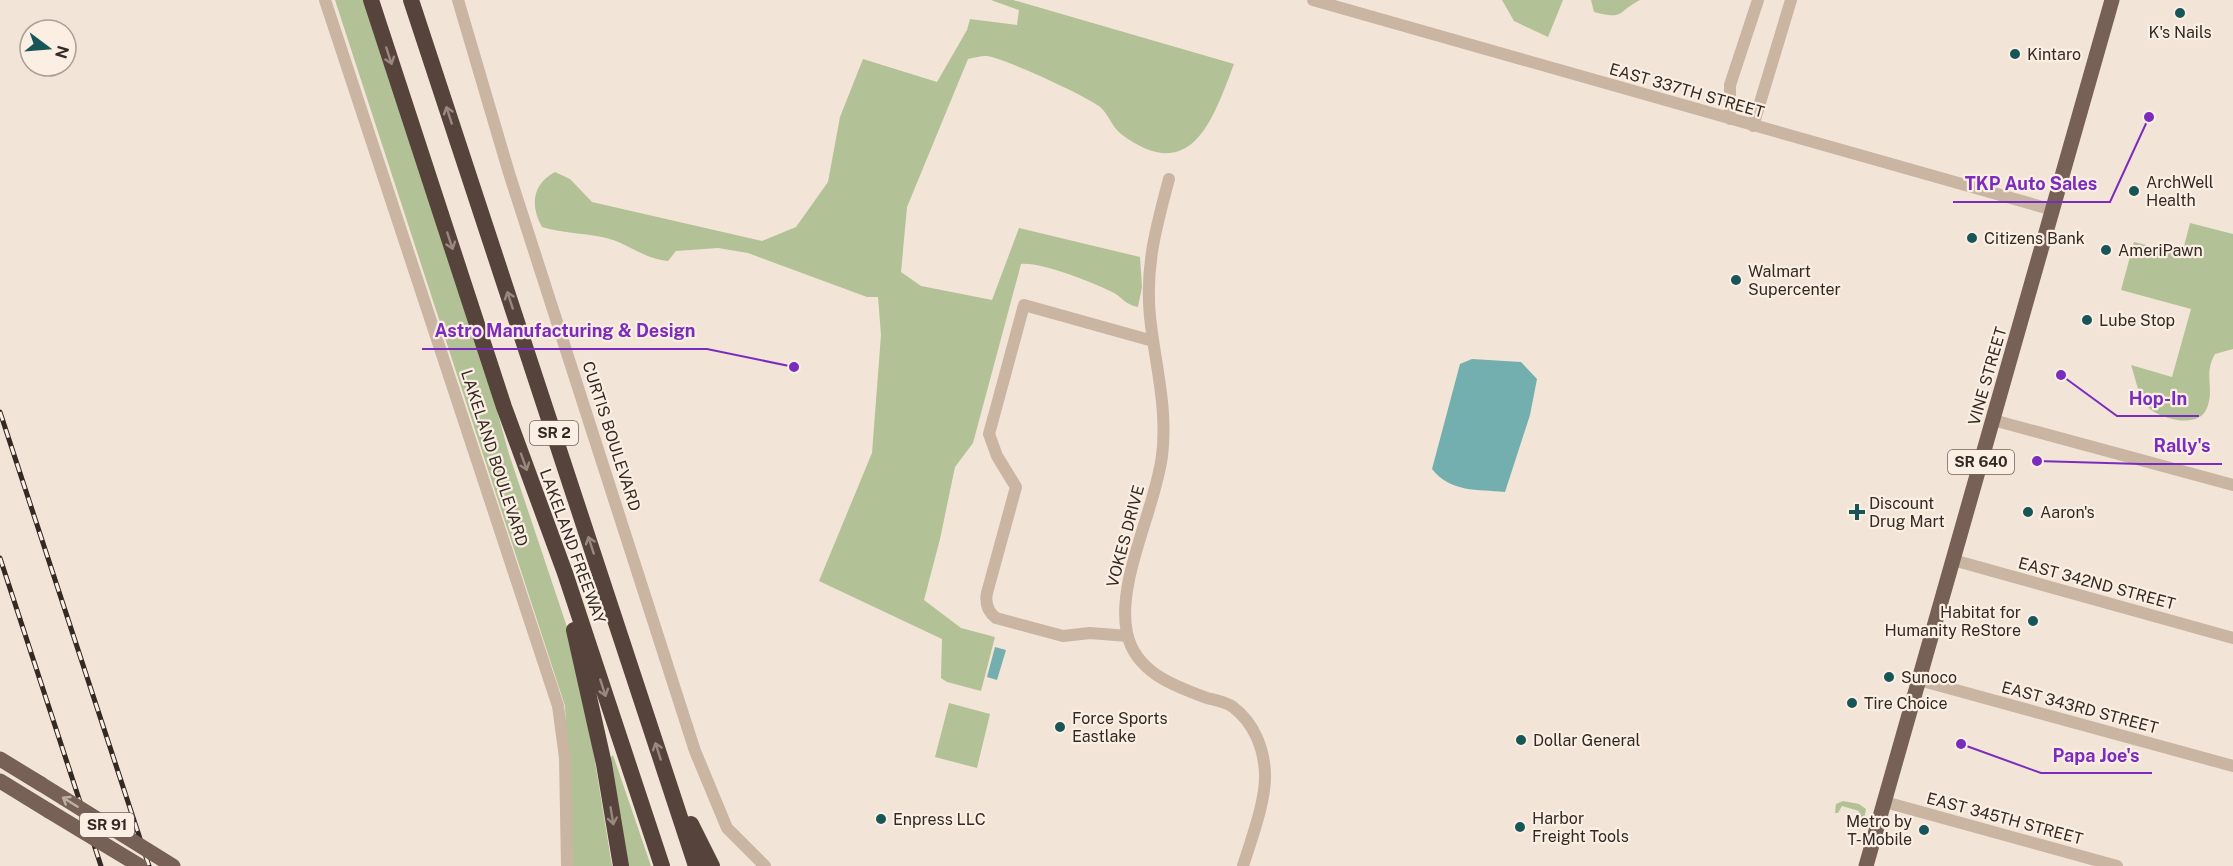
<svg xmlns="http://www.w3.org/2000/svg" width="2233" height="866" font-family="'Public Sans',sans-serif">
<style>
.green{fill:#b3c196}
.water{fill:#74afb0}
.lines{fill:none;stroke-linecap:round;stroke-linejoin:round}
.minor{stroke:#cab4a2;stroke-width:12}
.major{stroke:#776055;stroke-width:15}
.highway{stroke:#56433b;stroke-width:16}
.rail-casing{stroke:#342925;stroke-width:5}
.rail{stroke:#faefe2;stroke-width:3;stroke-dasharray:9;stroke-linecap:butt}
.major-bridge{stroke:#776055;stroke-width:15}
.oneway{stroke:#98887e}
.oneway2{stroke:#bfafa3}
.poi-dot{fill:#185558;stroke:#faefe2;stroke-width:2}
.labels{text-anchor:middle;stroke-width:4.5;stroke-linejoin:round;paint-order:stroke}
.shield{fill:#faefe2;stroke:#6f645e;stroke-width:1.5}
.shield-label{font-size:15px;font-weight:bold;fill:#342925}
.poi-label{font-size:16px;fill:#342925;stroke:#faefe2;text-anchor:start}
.street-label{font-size:16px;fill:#342925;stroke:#faefe2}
.leader{fill:none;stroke:#7b2cbf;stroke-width:2}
.callout-dot{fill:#7b2cbf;stroke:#faefe2;stroke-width:2}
.callout-label{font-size:18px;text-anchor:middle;font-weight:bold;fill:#7b2cbf;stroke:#faefe2;stroke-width:4.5;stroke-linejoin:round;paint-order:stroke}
</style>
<rect width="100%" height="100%" fill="#f2e4d6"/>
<path class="green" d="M335,0h31l116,357 27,97 58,173 21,92 24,147h-39l-8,-160z
M991,0h22l221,64c-21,55 -42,123 -113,70 -9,-7 -13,-21 -22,-28 -13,-10 -99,-50 -113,-50 -6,0 -13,2 -18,3l-61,148 -6,65 20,14 71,14 27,-72 121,29 2,30 -4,20c-13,-2 -16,-11 -28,-16 -19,-9 -69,-29 -89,-27l-48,179 -18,24 -15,72 -16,61 37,28 34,9 -14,54 -34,-9 -6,-4 1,-39 -123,-58 53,-128 9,-118 -3,-38h-11l-119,-44 -30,-5 -42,3 -8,10c-25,-2 -43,-20 -66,-24 -20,-4 -40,-4 -60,-10 -12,-21 -10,-43 13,-55l15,7 22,23 170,39 34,-14 32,-45 12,-65 23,-58 74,23 30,-52 3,-11 47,6 2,-15z
M1502,0h61l-15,37 -34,-16z
M1591,0h49c-23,12 -15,20 -46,12z
M2190,223l43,11v115l-18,5c-12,21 0,33 -8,54 -8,22 -50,11 -61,-3 -8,-10 -11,-29 -15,-40l41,12 19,-68 -70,-19 13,-48 48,12z
M949,703l41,11 -13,54 -42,-11z
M613,755l38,111h-24l-17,-108z
M1843,801l16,3 7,5 -3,16 -6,-2 2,-12 -17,-5 -4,7h-3l1,-9z"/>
<path class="water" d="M1472,359l49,3 16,17 -7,36 -25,77c-28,-3 -54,1 -73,-23l28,-105z
M995,647l11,3 -9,30 -10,-3z"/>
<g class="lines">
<path class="minor" d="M325,0l233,706 7,52 2,108
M458,0l51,173 186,578 32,77 38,38
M1313,0l740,210
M1730,119v-34l28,-85
M1753,126l38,-126
M1169,179c-13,48 -24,88 -19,138 5,47 18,91 12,139 -7,54 -46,126 -35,177 8,39 47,53 80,65 8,2 19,4 26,9 21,16 31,41 32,67 1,27 -14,66 -22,92
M1993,420l240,65
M1953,560l280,78
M1128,636l-38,-3 -27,3 -67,-18c-9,-7 -11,-15 -9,-25l29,-106 -19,-31 -8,-22 35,-129 129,36
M1919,680l314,86
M1885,802l232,64"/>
<path class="major" d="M0,759l41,25
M0,781l49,30
M1866,866l246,-866"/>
<path class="highway" d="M371,0l133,407 61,166 97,293
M411,0l285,866
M574,630l30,134 17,102
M691,824l21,42"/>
<defs>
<path id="rail" d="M0,412l149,454
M0,558l101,308"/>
</defs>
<use href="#rail" class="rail-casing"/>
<use href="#rail" class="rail"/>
<path class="major-bridge" d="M41,784l132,82
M49,811l91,55"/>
</g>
<defs><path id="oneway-shaft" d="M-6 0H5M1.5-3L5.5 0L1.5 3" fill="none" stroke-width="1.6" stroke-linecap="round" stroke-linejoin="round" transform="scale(1.5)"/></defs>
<g class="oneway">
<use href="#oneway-shaft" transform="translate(389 56) rotate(72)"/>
<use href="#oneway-shaft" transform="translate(449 115) rotate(-108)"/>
<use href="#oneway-shaft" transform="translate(450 241) rotate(72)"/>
<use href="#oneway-shaft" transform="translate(510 300) rotate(-108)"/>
<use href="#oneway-shaft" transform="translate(524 462) rotate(70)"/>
<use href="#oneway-shaft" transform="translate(591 545) rotate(-108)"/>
<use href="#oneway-shaft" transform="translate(603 688) rotate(72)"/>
<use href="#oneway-shaft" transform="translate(658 751) rotate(-108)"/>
<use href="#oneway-shaft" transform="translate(612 816) rotate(81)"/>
</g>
<use class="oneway2" href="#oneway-shaft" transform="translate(70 802) rotate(-148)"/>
<g class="poi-dot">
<circle cx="2180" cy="13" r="6"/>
<circle cx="2015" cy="54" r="6"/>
<circle cx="2134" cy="191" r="6"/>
<circle cx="1972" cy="238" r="6"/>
<circle cx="2106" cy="250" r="6"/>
<circle cx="1736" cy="280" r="6"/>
<circle cx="2087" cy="320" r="6"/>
<path d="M1854 503h6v6h6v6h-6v6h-6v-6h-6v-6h6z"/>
<circle cx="2028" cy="512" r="6"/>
<circle cx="2033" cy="621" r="6"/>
<circle cx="1889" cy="677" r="6"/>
<circle cx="1852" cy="703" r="6"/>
<circle cx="1060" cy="727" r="6"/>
<circle cx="1521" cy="740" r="6"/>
<circle cx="881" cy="819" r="6"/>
<circle cx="1520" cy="827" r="6"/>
<circle cx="1924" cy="830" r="6"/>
</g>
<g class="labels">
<g class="shield">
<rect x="530" y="421" width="48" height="24" rx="4.5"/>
<rect x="1948" y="450" width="66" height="24" rx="4.5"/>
<rect x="80" y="813" width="54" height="24" rx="4.5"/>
</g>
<g class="shield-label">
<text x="554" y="438">SR 2</text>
<text x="1981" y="467">SR 640</text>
<text x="107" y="830">SR 91</text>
</g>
<g class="poi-label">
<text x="2180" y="38" text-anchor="middle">K's Nails</text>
<text x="2027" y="60">Kintaro</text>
<text x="2146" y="188">ArchWell<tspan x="2146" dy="18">Health</tspan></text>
<text x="1984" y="244">Citizens Bank</text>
<text x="2118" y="256">AmeriPawn</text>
<text x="1748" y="277">Walmart<tspan x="1748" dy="18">Supercenter</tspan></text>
<text x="2099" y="326">Lube Stop</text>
<text x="1869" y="509">Discount<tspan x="1869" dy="18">Drug Mart</tspan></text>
<text x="2040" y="518">Aaron's</text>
<text x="2021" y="618" text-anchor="end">Habitat for<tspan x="2021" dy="18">Humanity ReStore</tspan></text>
<text x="1901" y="683">Sunoco</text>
<text x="1864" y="709">Tire Choice</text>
<text x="1072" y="724">Force Sports<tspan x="1072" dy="18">Eastlake</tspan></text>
<text x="1533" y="746">Dollar General</text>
<text x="1532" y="824">Harbor<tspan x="1532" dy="18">Freight Tools</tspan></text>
<text x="893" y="825">Enpress LLC</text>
<text x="1912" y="827" text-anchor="end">Metro by<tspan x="1912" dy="18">T-Mobile</tspan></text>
</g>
<g class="street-label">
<text transform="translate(1687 90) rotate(16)" y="6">EAST 337TH STREET</text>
<text transform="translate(1987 376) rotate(-74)" y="6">VINE STREET</text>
<text transform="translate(612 436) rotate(72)" y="6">CURTIS BOULEVARD</text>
<text transform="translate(495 458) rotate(72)" y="6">LAKELAND BOULEVARD</text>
<text transform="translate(1125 536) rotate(-75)" y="6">VOKES DRIVE</text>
<text transform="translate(573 546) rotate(70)" y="6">LAKELAND FREEWAY</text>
<text transform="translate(2097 583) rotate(15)" y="6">EAST 342ND STREET</text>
<text transform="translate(2080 707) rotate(15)" y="6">EAST 343RD STREET</text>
<text transform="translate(2005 818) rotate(15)" y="6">EAST 345TH STREET</text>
</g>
</g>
<path class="leader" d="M2149 117L2110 202H1953M794 367L707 349H422M2061 375L2117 416H2199M2037 461L2141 464H2222M1961 744L2041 773H2152"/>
<g class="callout-dot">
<circle cx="2149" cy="117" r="6"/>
<circle cx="794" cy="367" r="6"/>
<circle cx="2061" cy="375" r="6"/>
<circle cx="2037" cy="461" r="6"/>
<circle cx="1961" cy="744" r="6"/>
</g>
<g class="callout-label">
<text x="2031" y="190">TKP Auto Sales</text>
<text x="565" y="337">Astro Manufacturing &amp; Design</text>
<text x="2158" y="405">Hop-In</text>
<text x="2182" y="452">Rally's</text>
<text x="2096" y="762">Papa Joe's</text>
</g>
<g transform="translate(48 48) rotate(106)"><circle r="28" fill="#faefe2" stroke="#aba096" stroke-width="1.5"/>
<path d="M0-4.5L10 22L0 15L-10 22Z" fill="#185558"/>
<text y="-9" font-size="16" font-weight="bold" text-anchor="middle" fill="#342925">N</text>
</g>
</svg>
